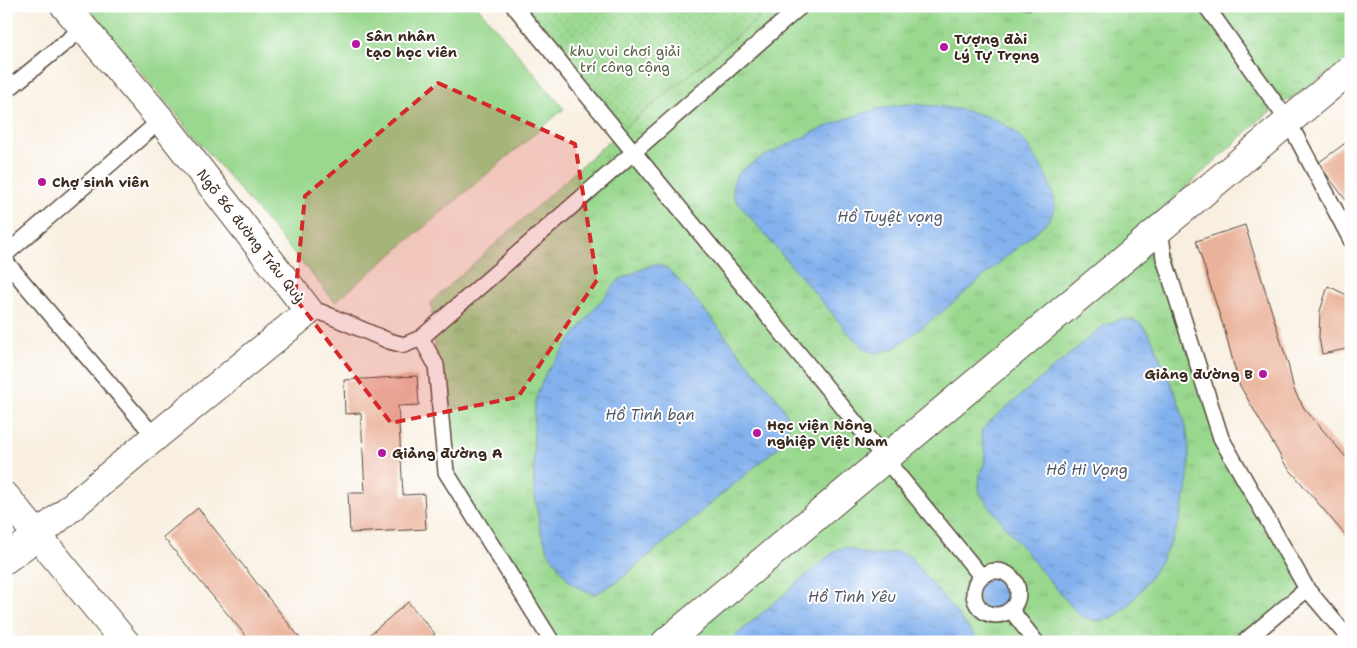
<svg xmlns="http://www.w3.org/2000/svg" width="1357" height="648" font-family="'Shantell Sans',sans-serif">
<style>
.grass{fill:url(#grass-tufts);stroke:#6a8156}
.park{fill:url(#park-dots);stroke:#6a8156}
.pitch{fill:#99d88e;stroke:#6a8156}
.water{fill:url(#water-ripples);stroke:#5e6e86}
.building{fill:#eab29a}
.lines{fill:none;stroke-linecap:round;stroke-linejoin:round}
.service-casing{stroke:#57483b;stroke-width:18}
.minor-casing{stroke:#57483b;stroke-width:30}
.service{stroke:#fff;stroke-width:15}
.minor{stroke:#fff;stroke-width:28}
.marked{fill:#d62828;fill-opacity:0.2;stroke:#d62828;stroke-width:4;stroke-dasharray:10 6;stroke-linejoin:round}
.poi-dot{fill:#b5179e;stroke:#fff;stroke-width:2}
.labels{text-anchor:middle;stroke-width:4;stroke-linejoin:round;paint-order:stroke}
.poi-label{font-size:14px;font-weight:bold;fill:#3b2a1e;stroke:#fff;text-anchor:start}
.park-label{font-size:14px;fill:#575e40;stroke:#fff}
.street-label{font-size:14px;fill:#3b2a1e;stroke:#fff}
.water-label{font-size:15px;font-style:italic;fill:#545966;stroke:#fff}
</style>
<defs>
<pattern id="grass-tufts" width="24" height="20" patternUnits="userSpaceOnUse" patternTransform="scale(1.25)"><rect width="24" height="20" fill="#99d88e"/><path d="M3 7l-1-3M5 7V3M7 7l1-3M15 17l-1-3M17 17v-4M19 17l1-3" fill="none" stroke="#85ba7a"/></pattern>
<pattern id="park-dots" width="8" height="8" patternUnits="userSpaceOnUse" patternTransform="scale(1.25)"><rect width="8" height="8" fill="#99d88e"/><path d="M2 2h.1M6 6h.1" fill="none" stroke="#85ba7a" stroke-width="1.8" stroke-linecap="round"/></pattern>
<pattern id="water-ripples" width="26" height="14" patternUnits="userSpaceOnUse" patternTransform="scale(1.25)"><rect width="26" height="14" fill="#82b1ed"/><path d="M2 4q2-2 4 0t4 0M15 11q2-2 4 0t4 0" fill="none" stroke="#6c90bf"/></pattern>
</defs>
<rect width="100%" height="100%" fill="#fff"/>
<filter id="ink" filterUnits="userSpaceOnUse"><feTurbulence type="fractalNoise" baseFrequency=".02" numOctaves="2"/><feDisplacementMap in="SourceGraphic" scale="10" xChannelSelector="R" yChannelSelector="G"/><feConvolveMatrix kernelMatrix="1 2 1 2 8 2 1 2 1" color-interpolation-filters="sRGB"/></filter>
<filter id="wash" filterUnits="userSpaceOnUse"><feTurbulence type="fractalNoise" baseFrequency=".0096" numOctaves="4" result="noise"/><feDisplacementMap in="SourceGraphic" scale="20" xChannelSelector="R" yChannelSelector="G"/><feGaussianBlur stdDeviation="1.12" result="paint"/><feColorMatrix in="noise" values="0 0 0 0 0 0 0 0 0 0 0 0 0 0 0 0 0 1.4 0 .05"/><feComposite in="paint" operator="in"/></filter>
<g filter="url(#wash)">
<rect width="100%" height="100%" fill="#f8efe0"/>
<path class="grass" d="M773,6h578v52l-88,59 -110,101 68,220 86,151 -63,53h-692l-106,-170 -15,-170 187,-169z"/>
<path class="park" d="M514,6h259l-155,127z"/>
<path class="pitch" d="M87,6h390l87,103 -229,193 -161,-190z"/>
<path class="water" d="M909,104c32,2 81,6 106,28 8,7 14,16 19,24 6,8 12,18 15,27 5,18 11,23 -2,39l-106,91 -48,36 -17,4 -8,-2 -17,-15 -117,-138c-2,-8 -2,-18 5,-25 8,-8 25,-17 36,-22 42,-21 87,-43 134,-47z
M655,264l12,4 20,21 93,113 7,14 2,18 -8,11 -163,136 -23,13 -22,-9 -7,-8 -18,-26 -8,-22 -6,-41v-64l1,-22 4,-13 7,-16 45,-60 28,-33 30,-14z
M1121,319c5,1 14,1 18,4 13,9 18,29 24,42 13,29 26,59 26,91 1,22 -5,50 -12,71 -6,21 -42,79 -62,89 -13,6 -24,6 -36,-1l-41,-48 -56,-70 -3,-8 1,-15 4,-9 1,-11 -4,-18 1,-6 6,-7 115,-97z
M843,547c10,1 18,7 28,8 15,2 25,-9 39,2l70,85h-252l108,-92z
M977 592a19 19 0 1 1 38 0a19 19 0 1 1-38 0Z"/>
<g id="blocks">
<path class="building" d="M1015,6h17l-1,4 -17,-3z
M1351,139v62l-3,2 -30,-40z
M1245,225l43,139 6,26 10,18 47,55v79l-66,-78 -46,-80 -13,-49 -30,-94z
M1328,286l23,11v51l-29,6 -3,-17 1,-26z
M417,376l2,29 -21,1 5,89 21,-1 2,35 -76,4 -2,-40h17l-4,-80 -16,1 -1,-34z
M198,508l105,134h-52l-88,-105z
M408,602l27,32 -10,8h-64z"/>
</g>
</g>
<g filter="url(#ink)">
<use href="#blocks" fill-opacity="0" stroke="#57483b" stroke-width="1"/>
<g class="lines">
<defs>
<path id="service" d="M514,6l467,570
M1206,6l82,115 63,119
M6,91l77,-63
M1160,228l4,30 57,180 86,151 44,52
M6,254l155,-134
M6,262l149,175
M309,311l12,1 68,29 15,4 17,-7 380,-332
M421,338l15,27 10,107 106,170
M974 593a22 22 0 1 1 44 0a22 22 0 1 1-44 0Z
M1011,610l25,32
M1244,642l63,-53"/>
<path id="minor" d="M6,497l119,145
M6,559l31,-23 118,-99 154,-126 -148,-191 -96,-114
M666,642l685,-573"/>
</defs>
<use href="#service" class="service-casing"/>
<use href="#minor" class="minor-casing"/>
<use href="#service" class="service"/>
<use href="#minor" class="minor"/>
</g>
</g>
<path class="marked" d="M438,83l137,61 22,136 -79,117 -127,26 -96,-125 10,-102z"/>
<g class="poi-dot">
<circle cx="356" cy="44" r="5"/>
<circle cx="944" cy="47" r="5"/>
<circle cx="42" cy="182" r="5"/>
<circle cx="1263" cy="374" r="5"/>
<circle cx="757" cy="433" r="5"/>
<circle cx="382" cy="453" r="5"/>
</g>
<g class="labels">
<g class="poi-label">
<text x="366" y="41">Sân nhân<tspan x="366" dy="16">tạo học viên</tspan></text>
<text x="954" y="44">Tượng đài<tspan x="954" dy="16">Lý Tự Trọng</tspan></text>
<text x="52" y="187">Chợ sinh viên</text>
<text x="1253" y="379" text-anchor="end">Giảng đường B</text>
<text x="767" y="430">Học viện Nông<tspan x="767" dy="16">nghiệp Việt Nam</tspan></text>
<text x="392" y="458">Giảng đường A</text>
</g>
<g class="park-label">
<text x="625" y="56">khu vui chơi giải<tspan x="625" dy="16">trí công cộng</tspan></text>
</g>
<g class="street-label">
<text transform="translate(251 236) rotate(52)" y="5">Ngõ 86 đường Trâu Quỳ</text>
</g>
<g class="water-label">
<text x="890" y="222">Hồ Tuyệt vọng</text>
<text x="650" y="420">Hồ Tình bạn</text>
<text x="1087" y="475">Hồ Hi Vọng</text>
<text x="852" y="602">Hồ Tình Yêu</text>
</g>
</g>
<rect width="1357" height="648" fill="none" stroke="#fff" stroke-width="25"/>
</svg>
